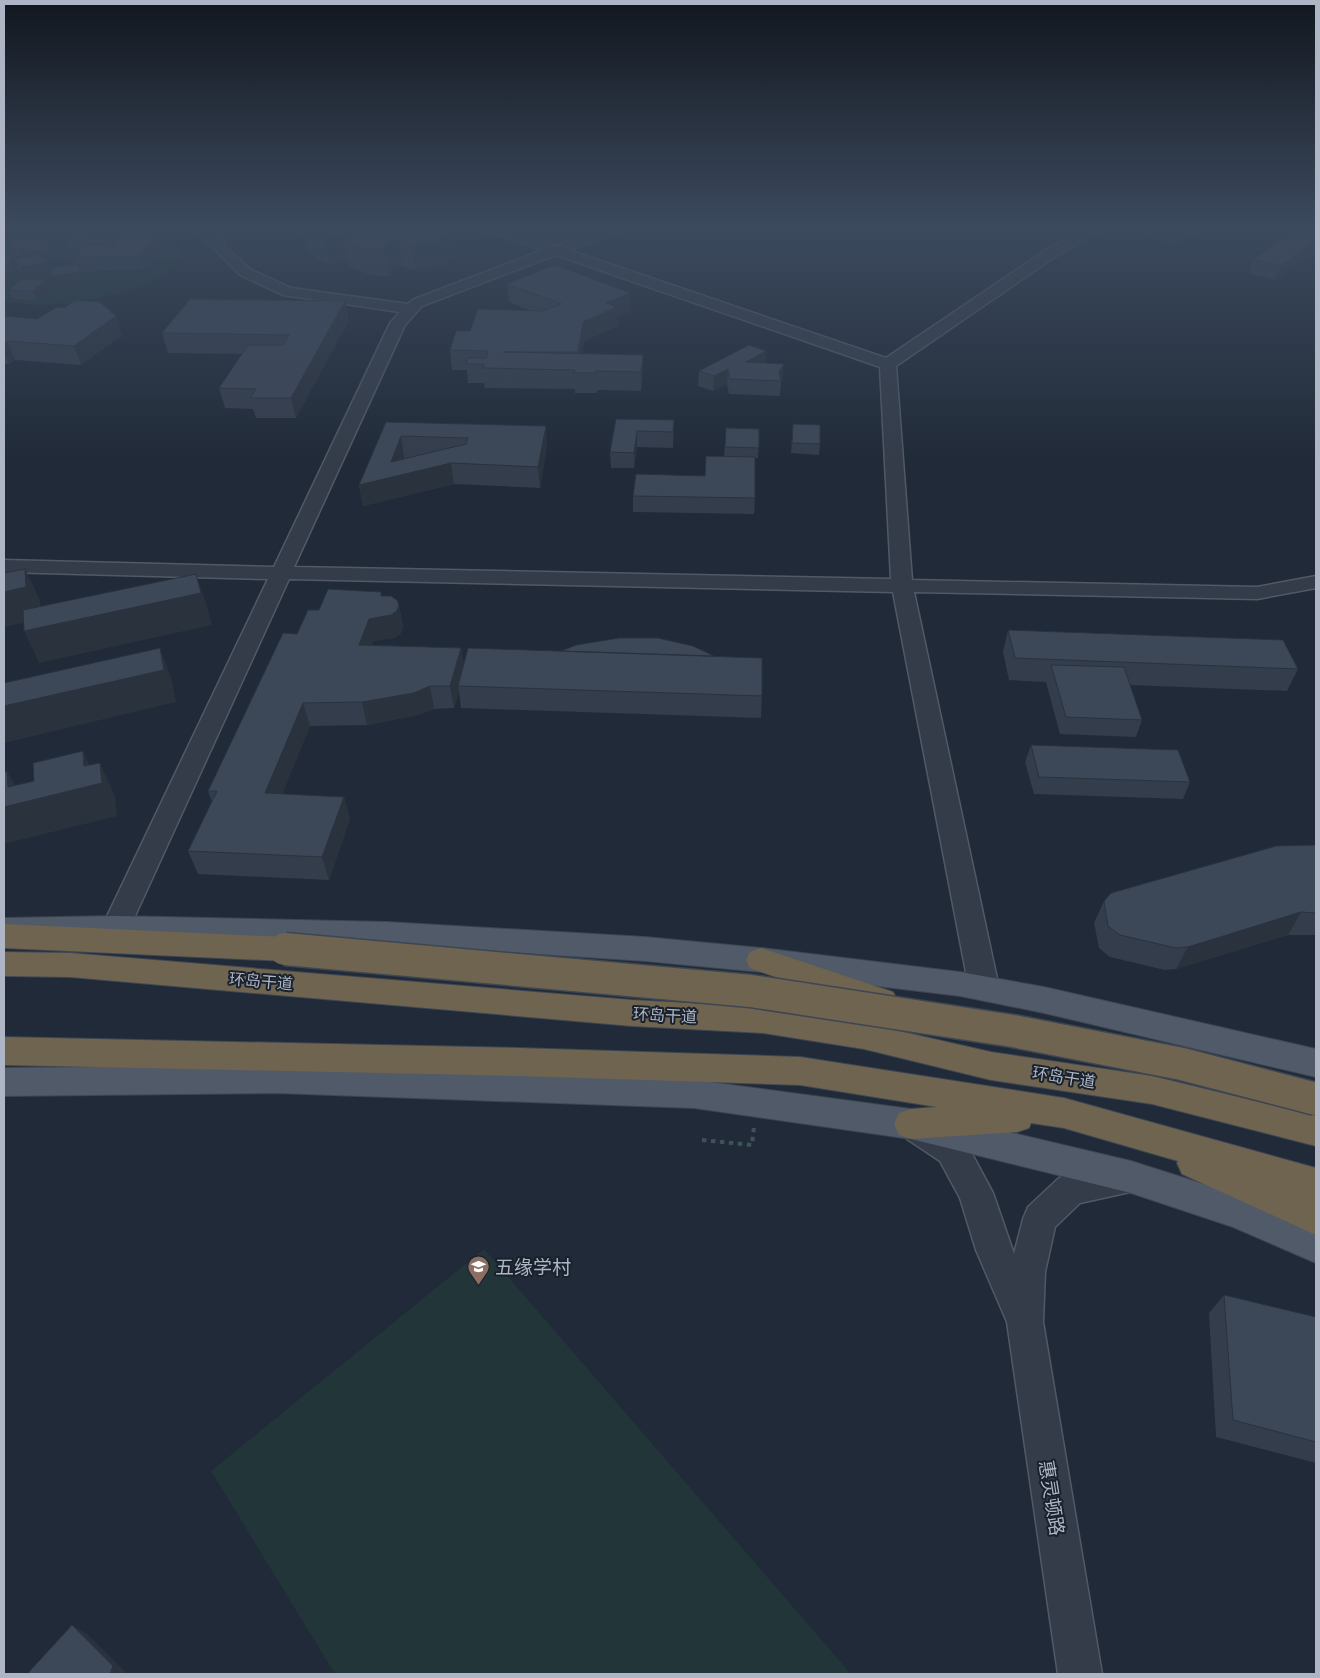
<svg xmlns="http://www.w3.org/2000/svg" width="1320" height="1678" font-family="'Nunito Sans','Noto Sans SC',sans-serif">
<style>
.green{fill:#223639}
.lines{fill:none;stroke-linecap:round;stroke-linejoin:round}
.minor-casing{stroke:#515966;stroke-width:3}
.major-casing{stroke:#3d4552;stroke-width:2}
.highway-casing{stroke:#3e4653;stroke-width:2}
.path{stroke:#3f5357;stroke-width:4;stroke-dasharray:4.5 4.5;stroke-linecap:butt}
.minor{fill:#343c49;fill-rule:evenodd}
.major{fill:#515a69;fill-rule:evenodd}
.highway{fill:#6f6450;fill-rule:evenodd}
.highway-bridge-casing{stroke:#3e4653;stroke-width:35;stroke-linecap:butt}
.highway-bridge{stroke:#6f6450;stroke-width:32}
.wall{fill:#343d4c}
.shaded-wall{fill:#2a323e}
.building{fill:#3c4758;stroke:#2a323e;fill-rule:evenodd}
.labels{text-anchor:middle;stroke-width:4;stroke-linejoin:round;paint-order:stroke}
.street-label{font-size:16px;fill:#aeb6c5;stroke:#19212d}
.near-poi-label{font-size:19px;fill:#aeb6c5;stroke:#19212d;text-anchor:start}
.near-street-label{font-size:19px;fill:#aeb6c5;stroke:#19212d}
</style>
<rect width="100%" height="100%" fill="#202a38"/>
<path class="green" d="M74,228c26,0 80,-6 100,13 2,3 4,7 6,10 -1,4 -2,8 -3,11 -5,8 -17,14 -25,18 -45,21 -99,29 -148,22v-57l37,-11z
M484,1249l367,425h-516l-124,-203z"/>
<g class="lines">
<defs>
<path id="minor" d="M194,228h27l4,19 25,22 41,19 117,16 4,-4 131,-50 -57,-19 -1,-3h19l52,18 46,-18h19l-1,3 -51,19 317,108 160,-108 42,-22h16l-48,28 -160,110 16,214 345,7 59,-11v12l-59,11 -343,-7 85,396 -5,8 -10,4 -10,-4 -5,-8 -76,-396 -604,-13 -159,348 -4,8 -10,3 -10,-3 -4,-8 166,-348 -264,-7v-12l270,7 116,-244 10,-11 -117,-17 -43,-20zM556,255l324,112 11,212 -597,-12 111,-242 17,-19z
M918,1115l11,4 35,20 29,54 21,61 9,-35 5,-12 31,-29 12,-5 59,-11 12,4 5,11 -5,11 -12,4 -50,11 -25,24 -10,45 -2,50 59,352h-44l-51,-352 -31,-72 -16,-52 -20,-37 -33,-22 -5,-10 5,-10z"/>
<path id="major" d="M116,916l271,6 258,15 116,11 199,24 84,15 272,62v28l-272,-64 -84,-17 -199,-24 -116,-11 -258,-17 -271,-6 -112,2v-22z
M277,1065l417,15 217,29 220,52 107,34 78,32v36l-83,-36 -102,-34 -220,-54 -217,-31 -417,-15 -273,3v-28z"/>
<path id="highway" d="M4,924l281,13 11,4 4,8 -4,8 -11,4 -281,-13z
M761,948l132,44 5,9 -5,9 -11,4 -132,-46 -4,-8 4,-8z
M4,952l66,1 562,47 131,7 101,16 127,29 161,24 164,40v30l-164,-42 -161,-24 -127,-31 -101,-16 -131,-7 -562,-49 -66,-1z
M4,1037l515,11 281,9 264,41 252,70v67l-134,-61 -5,-11 1,-2 -114,-33 -33,-5 -2,5 -12,4 -106,7 -12,-4 -5,-11 5,-11 12,-4 26,-2 -137,-22 -281,-9 -515,-11z"/>
</defs>
<use href="#minor" class="minor-casing"/>
<use href="#major" class="major-casing"/>
<use href="#highway" class="highway-casing"/>
<path class="path" d="M702,1140l50,5 2,-19"/>
<use href="#minor" class="minor"/>
<use href="#major" class="major"/>
<use href="#highway" class="highway"/>
<defs>
<path id="highway-bridge" d="M285,949l466,42 262,40 169,33 134,35"/>
</defs>
<use href="#highway-bridge" class="highway-bridge-casing"/>
<use href="#highway-bridge" class="highway-bridge"/>
</g>
<path class="wall" d="M296,228h147l9,5 3,25 -14,9 -26,3 -13,-4 -10,1 -3,9 -18,-1 -22,-8 -1,-7 -19,4 -14,-6 -8,-7 -4,-17 -7,-5z
M1147,228h54l-25,16 -31,-8z
M1299,228l-24,52 -26,-7 5,-14z
M156,230l4,14 -15,25 -64,3 2,10 -29,3 23,-21 -2,-6 4,-6 -10,-1 -3,-8 32,-7 3,9h-1h14z
M43,242l6,17 -4,1 5,11 -26,5 -7,-9 -3,1 -1,5 -9,-1v-18l12,1 -4,-3 -3,-9z
M507,284l124,27 -14,6 1,9 -34,15 -2,13 61,1v19l-2,17 -44,-1v3h-22v-4l-90,-1 -1,-5h-16l-1,-13h-15l-2,-20 20,-19 61,-20 -22,-9z
M49,289l-12,11 -24,-1 -4,-9z
M4,309l6,8 27,2 79,-3 6,19 -41,30 -66,-5 -6,4h-5z
M349,320l-53,98h-40l-3,-9 -28,-1 -6,-20 23,-34 -74,-1 -6,-20z
M765,363l18,16 -2,4 -1,13 -51,-2 -2,-10 -14,7 -15,-5 1,-15z
M616,419l58,1 -1,28 -36,-1 -3,21h-23l-1,-16z
M386,422l161,24 -7,42 -86,-4 -91,22 -4,-21z
M793,424l27,20 -1,11 -28,-2z
M726,428l33,1 -1,29h-3v40l-1,16 -121,-2v-16l72,-20 19,-20z
M381,592l1,4 17,9 4,22 -2,6 -6,5 -22,3 -1,4 89,3 3,16 298,32 -1,22 -300,-10 -2,-16 -5,16 -20,1 -16,6 -51,10 -57,1 -28,68 62,3 6,22 -21,61 -131,-6 -10,-23 24,-49 -4,-11 89,-157 22,-24z
M1008,630l290,39 -11,22 -157,-6 12,35 -6,17 -76,-3 -14,-52 -37,-2 -6,-28z
M1031,745l159,37 -7,17 -149,-5 -9,-32z
M1316,845v90h-28l-112,34 -11,1 -55,-13 -11,-9 -5,-25 10,-22z
M1224,1295l92,22v146l-100,-26 -7,-124z"/>
<path class="shaded-wall" d="M432,228h11l1,10 8,-5 3,25 -14,9 -26,3 -3,-26z
M1184,228h17l-25,16 4,-13z
M156,230l4,14 -15,25 -4,-13z
M354,233l2,13 -12,-5 4,19 -19,4 -5,-26z
M98,236l3,9 -9,7 -3,-9z
M399,240l3,26 -10,1 -3,9 -5,-26 4,-9z
M1316,240v10l-41,30 5,-14z
M43,242l6,17 -22,3 -13,-3 3,8 -3,1 -1,5 -4,-9 1,-5 12,-3 -3,-6 17,-5z
M47,262l3,9 -26,5 -3,-9z
M79,264l3,9 1,9 -29,3 -3,-9z
M46,280l3,9 -12,11 -4,-9z
M630,293l1,18 -14,6 1,9 -34,15 -5,31 -1,-20 5,-30 23,-19z
M345,301l4,19 -53,98 -5,-20z
M7,309l8,19 -11,-4v-11z
M116,316l6,19 -41,30 -7,-19z
M7,341l8,19 -6,4 -5,-12v-9z
M766,351l-1,15 -19,-4z
M643,355v19l-2,17v-19z
M784,364l-1,15 -2,4 -2,-11z
M728,369l-1,15 -14,7 1,-15z
M674,420v15l-1,13v-16z
M546,426l1,20 -7,42 -2,-21z
M637,431v16l-3,21v-15z
M401,436l3,21 -7,19 54,-13 3,21 -91,22 -4,-21 32,-23z
M25,569l15,31 1,19 -37,8v-35z
M196,574l11,32 5,19 -173,38 -15,-32z
M381,592l5,22 13,-9 4,22 -2,6 -6,5 -22,3 -9,26 -5,-22 10,-26 12,-23z
M160,648l12,32 4,22 -172,41v-37z
M461,648l4,22 -7,16 1,6 -5,16 -4,-22z
M430,686l4,23 -16,6 -51,10 -5,-23z
M303,703l7,23 -37,90 -8,-23z
M83,751l15,33 2,-21 15,33 2,20 -113,28v-37l4,-20 -1,-16 17,31 60,-36z
M344,797l6,22 -21,61 -7,-23z
M1301,912l-13,23 -112,34 12,-22z
M72,1625l15,9 40,39v1h-17z"/>
<path class="building" d="M305,228h137l10,5 -14,8 -26,3 -13,-4 -11,1 -4,9h-18l-22,-9v-4l13,-3 -3,-1 -30,5 -14,-6z
M1169,228h15l-4,3z
M1299,228h17v12l-36,26 -26,-7z
M156,230l-15,26 -66,2 8,-12 31,-1 9,-14z
M75,235l23,1 -9,7h-23z
M30,236l13,6 -7,3 7,-1 3,6 -23,3 3,-5 -7,2 -10,-7z
M4,254l20,1 -14,4 -1,5h-5z
M40,254l7,8 -26,5 -7,-8z
M79,264l1,8 -29,4v-8z
M555,265l75,28 -24,10 11,4 -34,15 -5,30h-75l140,3 -2,17 -45,-1v2h-22l1,-3 -92,-2 1,-4h-18l2,-6h18l2,-7 -38,-1 6,-19h14l8,-22 64,2 20,-7 -55,-20z
M22,279l24,1 -13,11 -24,-1z
M190,299l155,2 -54,97h-41l6,-9 -37,-1 29,-43h35l6,-10 -127,-2z
M75,300l25,2 16,14 -42,30 -67,-5 -3,2v-27l33,3 20,-12 7,1z
M749,345l17,6 -20,11 38,2 -5,8 2,9 -51,-2 -2,-10 -14,7 -15,-5z
M616,419l58,1 -1,12 -36,-1 -3,22 -24,-1z
M386,422l160,4 -8,41 -87,-4 -92,22zM401,436l67,2 -2,6 -75,18z
M793,424l27,1v19l-28,-1z
M726,428l33,1v19l-34,-1z
M706,456l49,1v41l-122,-2 3,-22 69,2z
M25,569l1,18 -22,5v-19z
M196,574l5,19 -177,38 -1,-21z
M328,589l53,3v4h10l6,4 2,5 -2,6 -6,4 -22,4 -10,26 102,3 -11,38h-20l-16,7 -52,9 -59,1 -38,90 79,4 -22,60 -134,-6 29,-60h-9l75,-158 14,1 11,-24h11z
M1008,630l275,10 15,29 -283,-11z
M619,638h39l35,8 21,10 -153,-5 15,-6z
M160,648l4,22 -160,36v-23z
M468,648l294,10v38l-304,-10z
M1051,665l73,2 18,53 -76,-3z
M1031,745l147,5 12,32 -151,-5z
M83,751l1,15 16,-3 2,20 -98,24v-35l3,-1 1,16 26,-6 -1,-18z
M1316,845v68l-15,-1 -113,35 -12,1 -56,-13 -12,-9 -4,-25 7,-8 165,-47z
M1224,1295l92,22v125l-83,-22z
M72,1625l41,41 -3,8h-83z"/>
<linearGradient id="sky" x2="0" y2="1"><stop stop-color="#12171f"/><stop offset="0.49" stop-color="#3c4a5e"/><stop offset="1" stop-color="#3c4a5e" stop-opacity="0"/></linearGradient>
<rect width="1320" height="463" fill="url(#sky)"/>
<defs>
<symbol id="school-pin" viewBox="-11 -11 22 30"><path d="M0 17L-7.5 6A9.5 9.5 0 1 1 7.5 6Z" fill="#8d6e63" stroke="#19212d"/><path d="M0-5L7-2L0 1L-7-2ZM-4 1L0 2.5L4 1V4Q0 6-4 4Z" fill="#fff"/></symbol>
</defs>
<g fill-rule="evenodd">
<use href="#school-pin" x="466" y="1254" width="25" height="34"/>
</g>
<g class="labels">
<g class="street-label">
<text transform="translate(261 981) rotate(5)" y="6">环岛干道</text>
<text transform="translate(665 1015) rotate(3)" y="6">环岛干道</text>
<text transform="translate(1064 1077) rotate(9)" y="6">环岛干道</text>
</g>
<g class="near-poi-label">
<text x="495" y="1274">五缘学村</text>
</g>
<g class="near-street-label">
<text transform="translate(1052 1498) rotate(81)" y="7">惠灵顿路</text>
</g>
</g>
<rect width="1320" height="1678" fill="none" stroke="#aeb6c5" stroke-width="10"/>
</svg>
